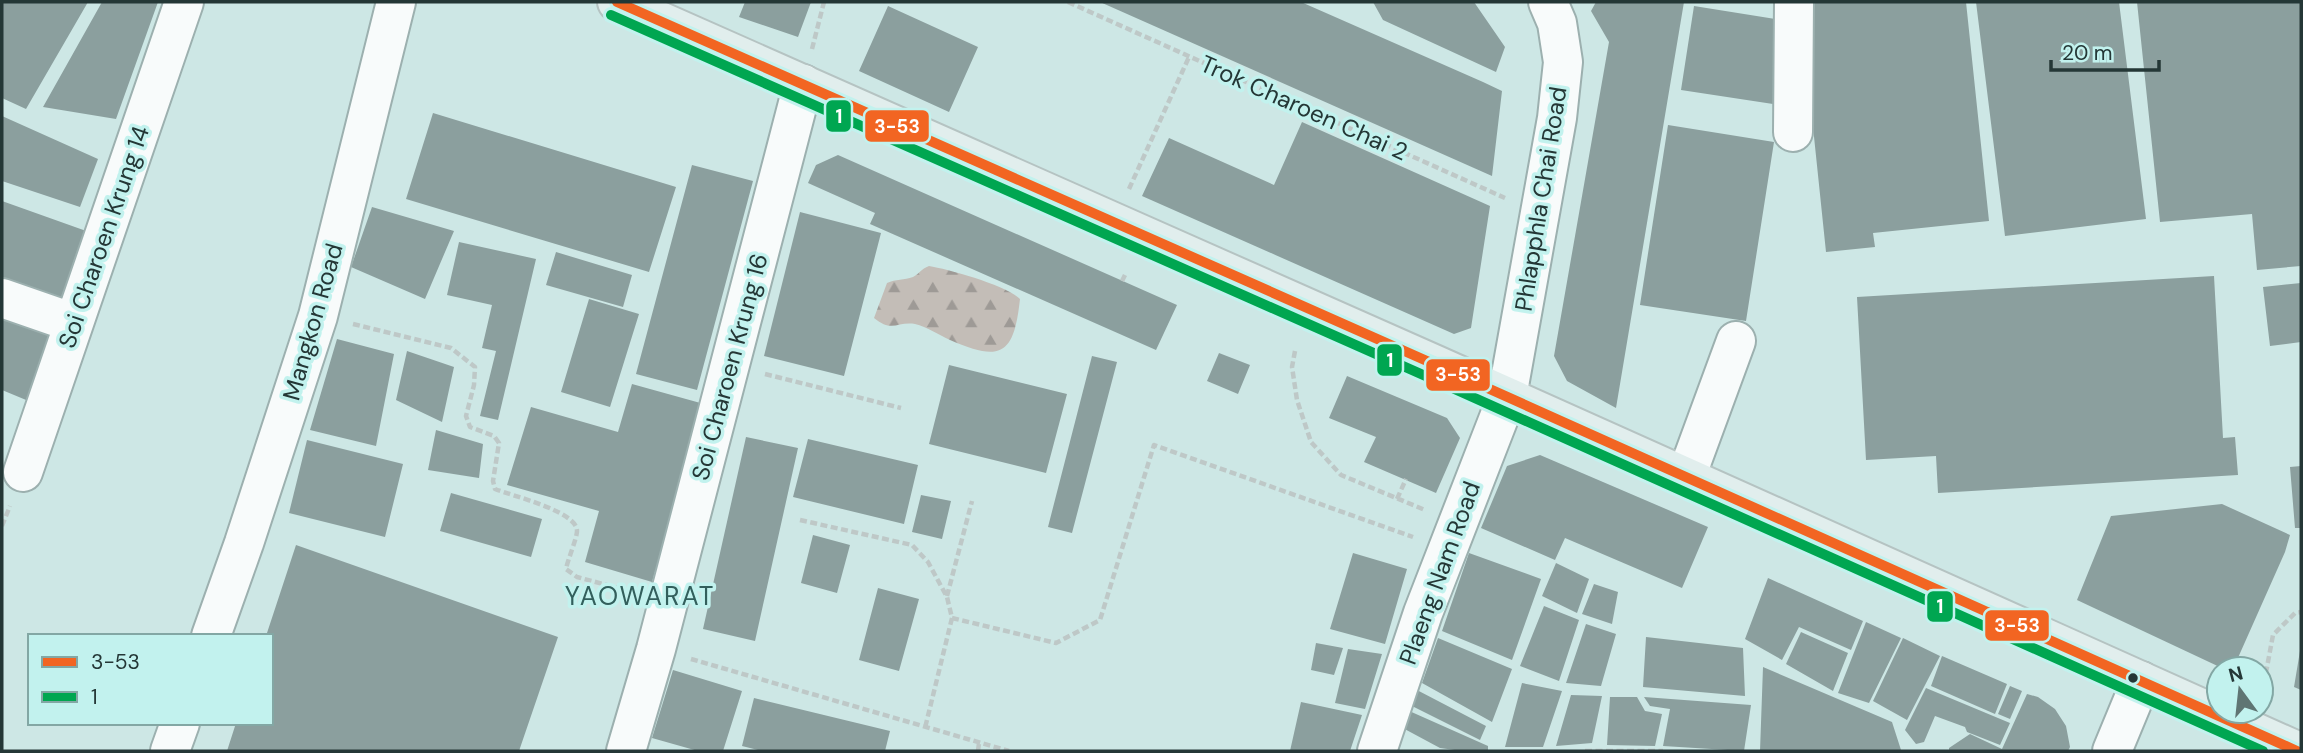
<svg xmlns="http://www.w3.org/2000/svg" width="2303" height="753" font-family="'DM Sans',sans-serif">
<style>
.forest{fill:url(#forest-firs)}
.building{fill:#8b9f9e}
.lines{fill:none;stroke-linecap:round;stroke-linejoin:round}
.minor-casing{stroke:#9cb0af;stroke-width:42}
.major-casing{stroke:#b5c3c2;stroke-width:42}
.path{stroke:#bec8c7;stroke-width:4.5;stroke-dasharray:7 3.5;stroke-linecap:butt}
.minor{stroke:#f8fbfb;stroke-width:38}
.major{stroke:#e1eeed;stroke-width:38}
.bus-1-casing{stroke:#c2f2ee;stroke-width:16}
.bus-2-casing{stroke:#c2f2ee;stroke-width:16}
.bus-1{stroke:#f26522;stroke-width:10}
.bus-2{stroke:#00a651;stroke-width:10}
.bus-dot{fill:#243736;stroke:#c2f2ee;stroke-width:2.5}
.labels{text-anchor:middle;stroke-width:7;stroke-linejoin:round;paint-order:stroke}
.street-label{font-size:24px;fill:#243736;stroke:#c2f2ee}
.neighbourhood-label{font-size:26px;letter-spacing:2px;fill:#325f5c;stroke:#c2f2ee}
.line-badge{stroke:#c2f2ee;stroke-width:2.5}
.badge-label{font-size:19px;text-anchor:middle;font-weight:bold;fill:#fff}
</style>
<defs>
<pattern id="forest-firs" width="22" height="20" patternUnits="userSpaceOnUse" patternTransform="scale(1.75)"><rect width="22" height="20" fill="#c3bdb7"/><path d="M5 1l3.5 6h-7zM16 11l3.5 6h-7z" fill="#9e9a96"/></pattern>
</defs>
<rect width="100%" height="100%" fill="#cde7e5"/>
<path class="forest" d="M929,266c19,3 79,20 91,33 -6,55 -18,64 -70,41 -11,-5 -23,-13 -35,-16 -17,-3 -23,9 -41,-6l13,-35c9,-4 17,-3 26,-6 6,-3 8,-8 16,-11z"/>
<path class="building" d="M2,2h86l-62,107 -24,-11z
M102,2h56l-42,117 -73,-12z
M745,2h66l-13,35 -59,-20z
M1100,2h201l182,80 19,9 -10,85z
M1373,2h101l31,45 -9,25 -113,-52z
M1596,2h88l-68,406 -49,-27 -13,-25 55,-314 -18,-31z
M1800,2h166l23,219 -116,12 2,14 -49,5z
M1976,2h143l27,217 -141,17z
M2137,2h164v264l-44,4 -5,-56 -92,8z
M888,6l90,41 -29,65 -90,-41z
M1694,6l93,15 -14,83 -92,-14z
M433,113l243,74 -27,85 -243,-73z
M2,116l96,43 -18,48 -78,-26z
M1302,122l188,84 -19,122 -17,6 -312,-138 27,-58 105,47z
M1668,125l106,17 -28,179 -106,-16z
M838,155l339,150 -21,45 -286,-126 5,-11 -67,-30 8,-18z
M692,165l61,16 -56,209 -61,-16z
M2,201l87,31 -26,73 -61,-21z
M372,207l82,24 -29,68 -74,-32z
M800,212l81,21 -37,143 -80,-20z
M459,242l77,17 -38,161 -18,-4 16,-65 -14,-3 10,-43 -45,-10z
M556,252l76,23 -9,32 -77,-22z
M2214,276l9,162 12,-1 3,38 -300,18 -2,-37 -70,4 -9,-163z
M2301,283v59l-31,4 -7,-59z
M589,299l50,15 -29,93 -49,-15z
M2,305l61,24 -20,78 -41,-17z
M337,339l57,15 -18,92 -66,-16z
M407,351l47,16 -12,55 -46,-22z
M1219,353l31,12 -12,29 -31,-13z
M1092,356l25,6 -45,171 -24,-6z
M949,365l118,29 -21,79 -117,-29z
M1347,376l100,42 13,20 -24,55 -72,-31 12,-25 -47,-19z
M632,384l72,20 -52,178 -67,-20 14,-51 -92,-26 24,-78 87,25z
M436,430l47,14 -4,34 -51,-8z
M746,437l52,11 -43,193 -52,-12z
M808,439l110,26 -14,59 -111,-27z
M307,440l96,24 -18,73 -96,-24z
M1540,455l168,72 -26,61 -117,-50 -10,22 -74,-32 26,-62z
M2301,466v62h-6l-5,-61z
M451,493l91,26 -11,38 -91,-26z
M921,495l30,6 -9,38 -30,-7z
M2222,504l68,31 -5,17 -52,117h-9l-147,-69 34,-84z
M813,535l37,10 -13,48 -36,-10z
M296,545l262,92 -39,114h-292l9,-28h35v-87h-5z
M1353,553l54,16 -22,75 -55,-15z
M1469,553l72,26 -29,81 -70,-29z
M1556,563l33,16 -12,34 -35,-17z
M1768,578l95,43 -12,29 -52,-23 -17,33 -37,-21z
M1594,584l24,8 -6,32 -30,-10z
M878,588l41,11 -20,72 -40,-11z
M1544,606l35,14 -20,61 -39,-15z
M1866,622l35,16 -32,65 -31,-10z
M1586,624l30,10 -15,52 -35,-3z
M1801,632l47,21 -15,38 -47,-27z
M1646,637l97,11 2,48 -102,-9z
M1438,638l74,31 -20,53 -70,-39z
M1903,638l37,18 -33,64 -34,-19z
M1316,643l27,5 -9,27 -23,-5z
M1348,649l34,5 -17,55 -30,-6z
M2300,651h1v39l-7,-3z
M1942,656l65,28 -12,30 -64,-28z
M1763,667l129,55 9,28 -141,1z
M673,670l69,21 -19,60h-25l-46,-13z
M1522,683l40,8 -19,56h-38z
M2010,686l12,5 -12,28 -12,-5z
M1926,688l84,35 -10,22 -33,-13 -2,-5 -30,-11 -11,26 -8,2 -11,-14z
M1415,689l71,37 -6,14 -72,-36z
M2027,694l11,3 17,12 11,17 4,21 -2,4h-119v-3l21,-14 32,15z
M1571,695l31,1 -10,47 -36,3z
M1610,697h27l8,14 17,3 -7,32 -48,-1z
M1644,697l107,8 -7,46 -81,-5 7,-37 -20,-3z
M754,698l136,33 -5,20h-123l-20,-5z
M1301,702l61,13 -12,36h-60z
M1407,710l81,36v5h-26l-22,-3 -41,-22z"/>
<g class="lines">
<defs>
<path id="minor" d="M1793,132l1,-130
M2,298l72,25
M23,472l161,-470
M1686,477l50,-136
M211,636l33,-93 74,-227 78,-314
M170,751l10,-28
M626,751l30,-102 147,-565
M1377,751l46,-138 84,-216 50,-279 6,-56 -6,-39 -9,-21
M2112,751l29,-70"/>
<path id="major" d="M617,2l819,363 861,386"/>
</defs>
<use href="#minor" class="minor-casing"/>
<use href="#major" class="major-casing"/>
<path class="path" d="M1068,2l437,196
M812,49l12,-47
M1129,189l60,-132
M1122,281l3,-6
M353,324l98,24 24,19 -1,18 -8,31 4,11 24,9 5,7 -6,38 2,8c17,7 82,22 82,42 0,7 -9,28 -11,38l11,8 56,15
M1295,351l-3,16 5,33 14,42 30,33 84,35
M765,374l136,34
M1397,499l9,-20
M800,520l112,25 16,17 19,35 5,21 -27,110
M2,526l8,-20
M947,596l25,-95
M952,618l104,25 44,-23 54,-175 259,92
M691,659l318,92
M2262,694l11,-59 22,-22 6,-1
M978,751l1,-8
M1585,751h78"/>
<use href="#minor" class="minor"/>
<use href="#major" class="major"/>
<defs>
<path id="bus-1" d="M617,2l819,363 861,386"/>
<path id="bus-2" d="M611,15l819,363 833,373"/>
</defs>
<use href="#bus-1" class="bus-1-casing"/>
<use href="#bus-2" class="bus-2-casing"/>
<use href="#bus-1" class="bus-1"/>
<use href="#bus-2" class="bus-2"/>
</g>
<circle class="bus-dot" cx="2133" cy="678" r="6"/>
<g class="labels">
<g class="street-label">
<text transform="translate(1304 108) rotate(24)" y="8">Trok Charoen Chai 2</text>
<text transform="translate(1541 199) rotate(-81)" y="8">Phlapphla Chai Road</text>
<text transform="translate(104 237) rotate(-71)" y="8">Soi Charoen Krung 14</text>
<text transform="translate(313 322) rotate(-74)" y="8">Mangkon Road</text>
<text transform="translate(730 367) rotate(-75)" y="8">Soi Charoen Krung 16</text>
<text transform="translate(1440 573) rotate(-70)" y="8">Plaeng Nam Road</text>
</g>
<g class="neighbourhood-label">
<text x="640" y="605">YAOWARAT</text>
</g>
</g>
<g class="line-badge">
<rect x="825" y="99" width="27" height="34" rx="7" fill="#00a651"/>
<rect x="864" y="109" width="66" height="34" rx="7" fill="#f26522"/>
<rect x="1376" y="343" width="27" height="34" rx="7" fill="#00a651"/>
<rect x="1425" y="358" width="66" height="34" rx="7" fill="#f26522"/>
<rect x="1926" y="590" width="28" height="33" rx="7" fill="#00a651"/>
<rect x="1984" y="609" width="66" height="33" rx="7" fill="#f26522"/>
</g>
<g class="badge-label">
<text x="839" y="123">1</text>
<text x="897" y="133">3-53</text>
<text x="1390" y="367">1</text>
<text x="1458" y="381">3-53</text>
<text x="1940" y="613">1</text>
<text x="2017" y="632">3-53</text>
</g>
<rect width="2303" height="753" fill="none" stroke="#243736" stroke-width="7"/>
<rect x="28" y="634" width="245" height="91" fill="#c2f2ee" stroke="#83a7a4" stroke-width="2"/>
<rect x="42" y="657" width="35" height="10" fill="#f26522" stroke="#83a7a4" stroke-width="2"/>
<text x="91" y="669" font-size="21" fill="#243736">3-53</text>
<rect x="42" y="692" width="35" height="10" fill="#00a651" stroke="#83a7a4" stroke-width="2"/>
<text x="91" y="704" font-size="21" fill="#243736">1</text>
<g transform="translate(2240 690) rotate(345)"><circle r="33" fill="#c2f2ee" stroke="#83a7a4" stroke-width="2"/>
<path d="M0-5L12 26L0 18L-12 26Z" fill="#5f7573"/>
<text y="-10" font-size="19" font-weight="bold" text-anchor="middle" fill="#243736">N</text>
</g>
<path d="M2051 60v10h108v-10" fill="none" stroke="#243736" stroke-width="3.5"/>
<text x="2062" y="60" font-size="21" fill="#243736" stroke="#c2f2ee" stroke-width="5" paint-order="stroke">20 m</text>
</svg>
